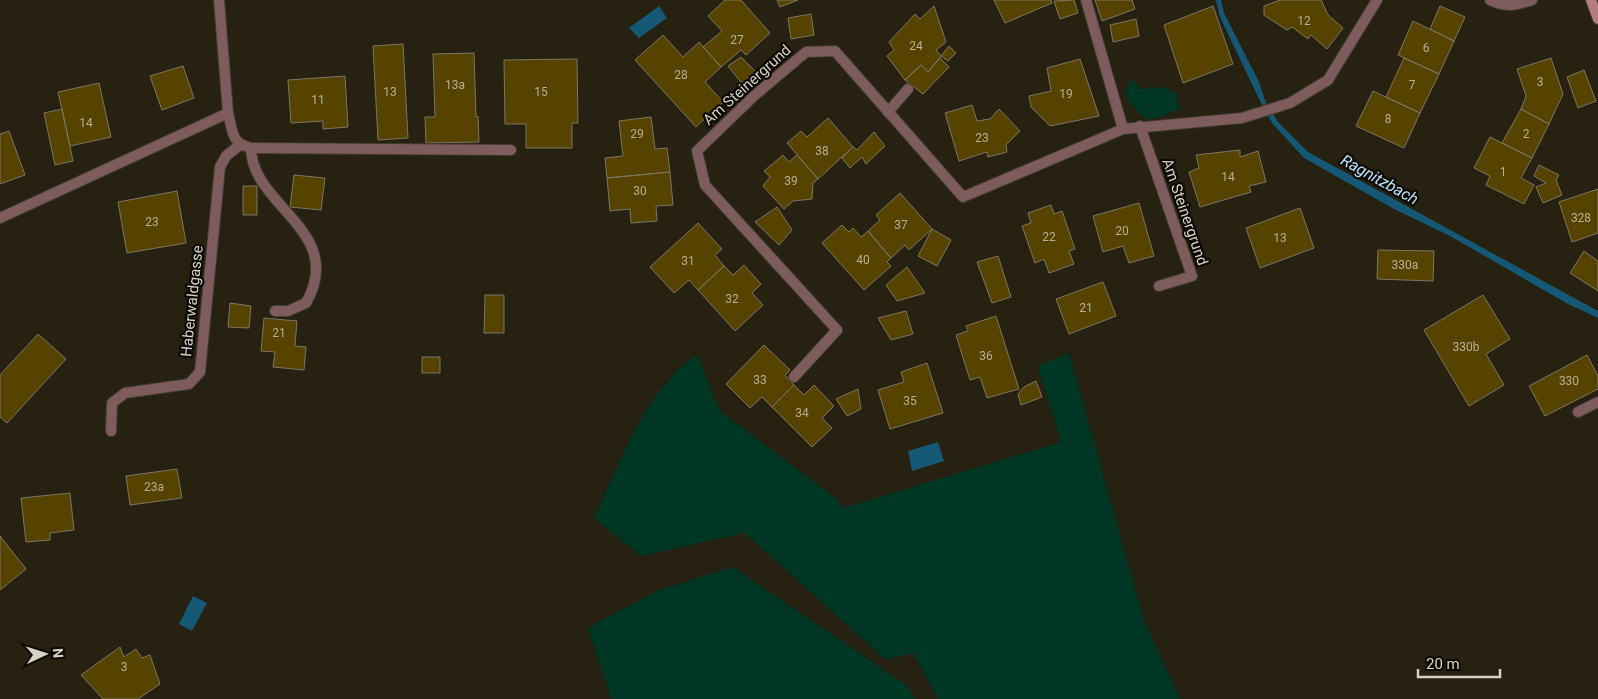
<svg xmlns="http://www.w3.org/2000/svg" width="1598" height="699" font-family="Roboto,sans-serif">
<style>
.green{fill:#003624}
.water{fill:#155875}
.building{fill:#564300;stroke:#7d7664}
.lines{fill:none;stroke-linecap:round;stroke-linejoin:round}
.service-casing{stroke:#423d2e;stroke-width:12}
.minor-casing{stroke:#423d2e;stroke-width:12}
.secondary-casing{stroke:#423d2e;stroke-width:12}
.service{stroke:#7e5c5d;stroke-width:10}
.minor{stroke:#7e5c5d;stroke-width:10}
.secondary{stroke:#b37d80;stroke-width:10}
.labels{text-anchor:middle;stroke-width:4.5;stroke-linejoin:round;paint-order:stroke}
.number-label{font-size:12px;fill:#b7af97}
.street-label{font-size:15px;fill:#d7d3c9;stroke:#0d0a05}
.water-label{font-size:16px;font-style:italic;fill:#b9e1f8;stroke:#0d0a05}
</style>
<rect width="100%" height="100%" fill="#262111"/>
<path class="green" d="M1132,79l10,10 20,-2 14,6 4,16 -23,9 -11,1 -16,-15 -5,-11z
M1069,353l75,267 36,79h-242l-25,-46 -27,7 -141,-127 -104,23 -47,-38c26,-56 51,-128 103,-164l22,56 114,86 11,12 217,-66 -23,-76z
M733,567l175,119 7,13h-304l-23,-71 71,-38z"/>
<path class="water" d="M1216,0h5l3,13 35,69 7,21 12,19 30,30 290,159v7l-30,-14 -118,-68 -56,-27 -90,-51 -32,-35 -12,-22 -40,-84z
M659,6l8,12 -28,20 -10,-10z
M938,442l6,19 -32,10 -4,-20z
M193,596l14,7 -15,28 -13,-7z"/>
<path class="building" d="M725,0h16l29,33 -24,22 -5,-5 -20,17 -18,-20 19,-16 -14,-15z
M777,0h21l-18,7z
M994,0h57l1,3 -47,20z
M1074,0l4,13 -18,6 -6,-18z
M1095,0h37l3,9 -33,12z
M1280,0h41l7,15 15,13 -16,21 -16,-14 -3,4 -16,-12 -5,3 -23,-15v-9z
M934,6l12,36 -10,8 5,6 -13,16 -7,-7 -16,15 -18,-24 7,-6 -5,-8 26,-28 5,5z
M1213,6l20,58 -50,19 -19,-58z
M1440,6l25,11 -11,24 -24,-12z
M811,14l3,21 -23,4 -3,-21z
M1136,19l3,17 -26,6 -3,-17z
M1413,21l41,20 -15,33 -41,-19z
M663,35l20,22 16,-15 22,25 -16,15 18,20 -27,25 -61,-67z
M403,44l5,94 -30,2 -5,-94z
M949,46l7,7 -8,8 -7,-5z
M474,53l2,64 2,-1 1,26 -53,1 -1,-26h10l-2,-63z
M741,57l17,17 -15,11 -15,-19z
M940,58l9,9 -26,27 -18,-14 16,-15 7,7z
M1404,58l35,16 -19,39 -34,-16z
M1551,58l12,36 -14,30 -28,-15 5,-13 -9,-27z
M577,59l1,64h-6v25h-46v-24h-21l-1,-64z
M1080,59l19,57 -49,10 -19,-19 -2,-11 22,-5 -4,-23z
M183,66l11,32 -32,12 -12,-34z
M1584,70l12,31 -18,7 -11,-31z
M345,76l3,51 -25,2v-8l-32,2 -3,-43z
M99,83l12,54 -41,9 -12,-54z
M1373,91l47,22 -16,35 -48,-22z
M972,105l5,16 13,-2 9,-10 21,22 -14,14 1,7 -19,5 -1,-5 -28,9 -14,-48z
M62,109l11,52 -18,4 -11,-52z
M1521,109l28,15 -17,34 -30,-15z
M651,117l4,32 12,-1 3,24 -63,6 -2,-20 18,-2 -4,-35z
M828,118l25,29 -35,32 -31,-36 14,-12 6,6z
M9,131l16,44 -25,9v-50z
M874,132l11,14 -19,18 -4,-7 -12,11 -8,-10 11,-11 4,3z
M1490,137l42,21 -11,20 13,7 -10,19 -38,-19 4,-9 -16,-8z
M1240,150v7l18,-6 8,31 -17,4 2,6 -51,15 -11,-35 10,-4 -3,-13z
M783,155l6,7 8,-7 21,24 -5,4 -1,16 -19,2 -9,8 -21,-23 7,-9 -6,-6z
M1539,165l20,10 -3,5 6,15 -19,8 -7,-16 10,-4 -12,-7z
M670,172l3,33 -17,1 1,15 -26,2 -1,-14 -20,2 -3,-33z
M294,175l31,3 -4,32 -31,-3z
M243,186h14v29h-14z
M1598,189v44l-26,9 -13,-40z
M177,191l9,52 -59,10 -9,-51z
M900,193l32,36 -23,21 -4,-5 -14,13 -23,-27 12,-11 -4,-5z
M1139,203l15,53 -25,7 -6,-17 -20,6 -10,-36z
M1051,205l3,9 8,-3 13,38 -6,2 5,13 -25,9 -5,-14 -9,4 -13,-37 9,-3 -3,-10z
M777,207l15,23 -13,15 -24,-23z
M1300,208l14,40 -54,20 -14,-40z
M698,223l24,26 -7,6 9,11 -26,24 -9,-10 -15,13 -24,-26z
M842,225l7,7 4,-4 8,9 7,-6 23,27 -4,4 4,4 -27,24 -42,-47z
M932,229l19,11 -14,26 -19,-10z
M1378,250l56,1 -1,30 -56,-2z
M1584,251l14,10v30l-28,-18z
M998,256l13,41 -19,6 -15,-41z
M744,265l17,19 -9,9 11,12 -28,26 -37,-41 26,-24 9,9z
M907,267l18,26 -28,8 -11,-16z
M1103,282l13,34 -47,18 -13,-35z
M485,295h19v38h-20z
M1483,295l27,44 -24,15 18,31 -35,21 -45,-76z
M230,303l21,3 -2,22 -21,-1z
M906,311l7,23 -22,6 -13,-22z
M996,316l23,73 -32,9 -7,-21 -10,3 -14,-45 12,-4 -2,-5z
M264,318l33,3 -2,25 11,1 -2,23 -31,-3 2,-15 -14,-1z
M38,334l28,25 -59,64 -7,-6v-42z
M764,345l26,25 -5,5 9,10 -22,22 -10,-10 -12,11 -24,-24z
M1587,355l11,21v13l-53,27 -16,-30z
M422,357h18v16h-18z
M927,363l16,50 -53,16 -12,-39 26,-8 -3,-10z
M1036,381l6,16 -21,8 -3,-11 6,-7z
M794,385l10,10 10,-10 20,21 -12,12 10,10 -20,19 -40,-40z
M858,389l3,20 -14,7 -11,-17z
M177,469l5,29 -52,7 -4,-29z
M70,493l4,37 -24,3v7l-24,2 -5,-44z
M0,536l26,33 -26,21z
M120,647l4,10 12,-8 6,9 8,-3 10,29 -22,15h-35l-22,-24z"/>
<g class="lines">
<defs>
<path id="service" d="M888,112l20,-23
M251,148c0,58 96,83 55,155l-18,8h-13
M794,377l43,-47
M111,431l1,-28 13,-10 64,-9 11,-12 20,-205 6,-11 14,-11"/>
<path id="minor" d="M1086,0l37,129
M1490,0c16,8 25,5 42,0
M228,113c5,19 3,30 23,35l260,2
M1140,126l52,150 -33,10
M0,218l228,-105 -9,-113
M837,330l-132,-145 -8,-34 58,-56 51,-43 29,-1 128,146 160,-68 119,-11 48,-15 38,-23 49,-80
M1578,412l20,-10"/>
<path id="secondary" d="M1591,0l7,19"/>
</defs>
<use href="#service" class="service-casing"/>
<use href="#minor" class="minor-casing"/>
<use href="#secondary" class="secondary-casing"/>
<use href="#service" class="service"/>
<use href="#minor" class="minor"/>
<use href="#secondary" class="secondary"/>
</g>
<g class="labels">
<g class="number-label">
<text x="1304" y="25">12</text>
<text x="737" y="44">27</text>
<text x="916" y="50">24</text>
<text x="1426" y="52">6</text>
<text x="681" y="79">28</text>
<text x="1540" y="86">3</text>
<text x="455" y="89">13a</text>
<text x="1412" y="89">7</text>
<text x="390" y="96">13</text>
<text x="541" y="96">15</text>
<text x="1066" y="98">19</text>
<text x="318" y="104">11</text>
<text x="1388" y="123">8</text>
<text x="86" y="127">14</text>
<text x="637" y="138">29</text>
<text x="1526" y="138">2</text>
<text x="982" y="142">23</text>
<text x="822" y="155">38</text>
<text x="1503" y="176">1</text>
<text x="1228" y="181">14</text>
<text x="791" y="185">39</text>
<text x="640" y="195">30</text>
<text x="1581" y="222">328</text>
<text x="152" y="226">23</text>
<text x="901" y="229">37</text>
<text x="1122" y="235">20</text>
<text x="1049" y="241">22</text>
<text x="1280" y="242">13</text>
<text x="863" y="264">40</text>
<text x="688" y="265">31</text>
<text x="1405" y="269">330a</text>
<text x="732" y="303">32</text>
<text x="1086" y="312">21</text>
<text x="279" y="337">21</text>
<text x="1466" y="351">330b</text>
<text x="986" y="360">36</text>
<text x="760" y="384">33</text>
<text x="1569" y="385">330</text>
<text x="910" y="405">35</text>
<text x="802" y="417">34</text>
<text x="154" y="491">23a</text>
<text x="124" y="671">3</text>
</g>
<g class="street-label">
<text transform="translate(747 85) rotate(-42)" y="5">Am Steinergrund</text>
<text transform="translate(1185 212) rotate(71)" y="5">Am Steinergrund</text>
<text transform="translate(192 301) rotate(-84)" y="5">Haberwaldgasse</text>
</g>
<g class="water-label">
<text transform="translate(1380 179) rotate(29)" y="6">Ragnitzbach</text>
</g>
</g>
<g transform="translate(45 654) rotate(86)" stroke="#0d0a05" stroke-width="4" paint-order="stroke">
<path d="M0-4L9 19L0 12L-9 19Z" fill="#d7d3c9"/>
<text y="-8" font-size="14" font-weight="bold" text-anchor="middle" fill="#d7d3c9">N</text>
</g>
<path d="M1418 669v8h82v-8" fill="none" stroke="#d7d3c9" stroke-width="2.5"/>
<text x="1426" y="669" font-size="15" fill="#d7d3c9" stroke="#0d0a05" stroke-width="4" paint-order="stroke">20 m</text>
</svg>
